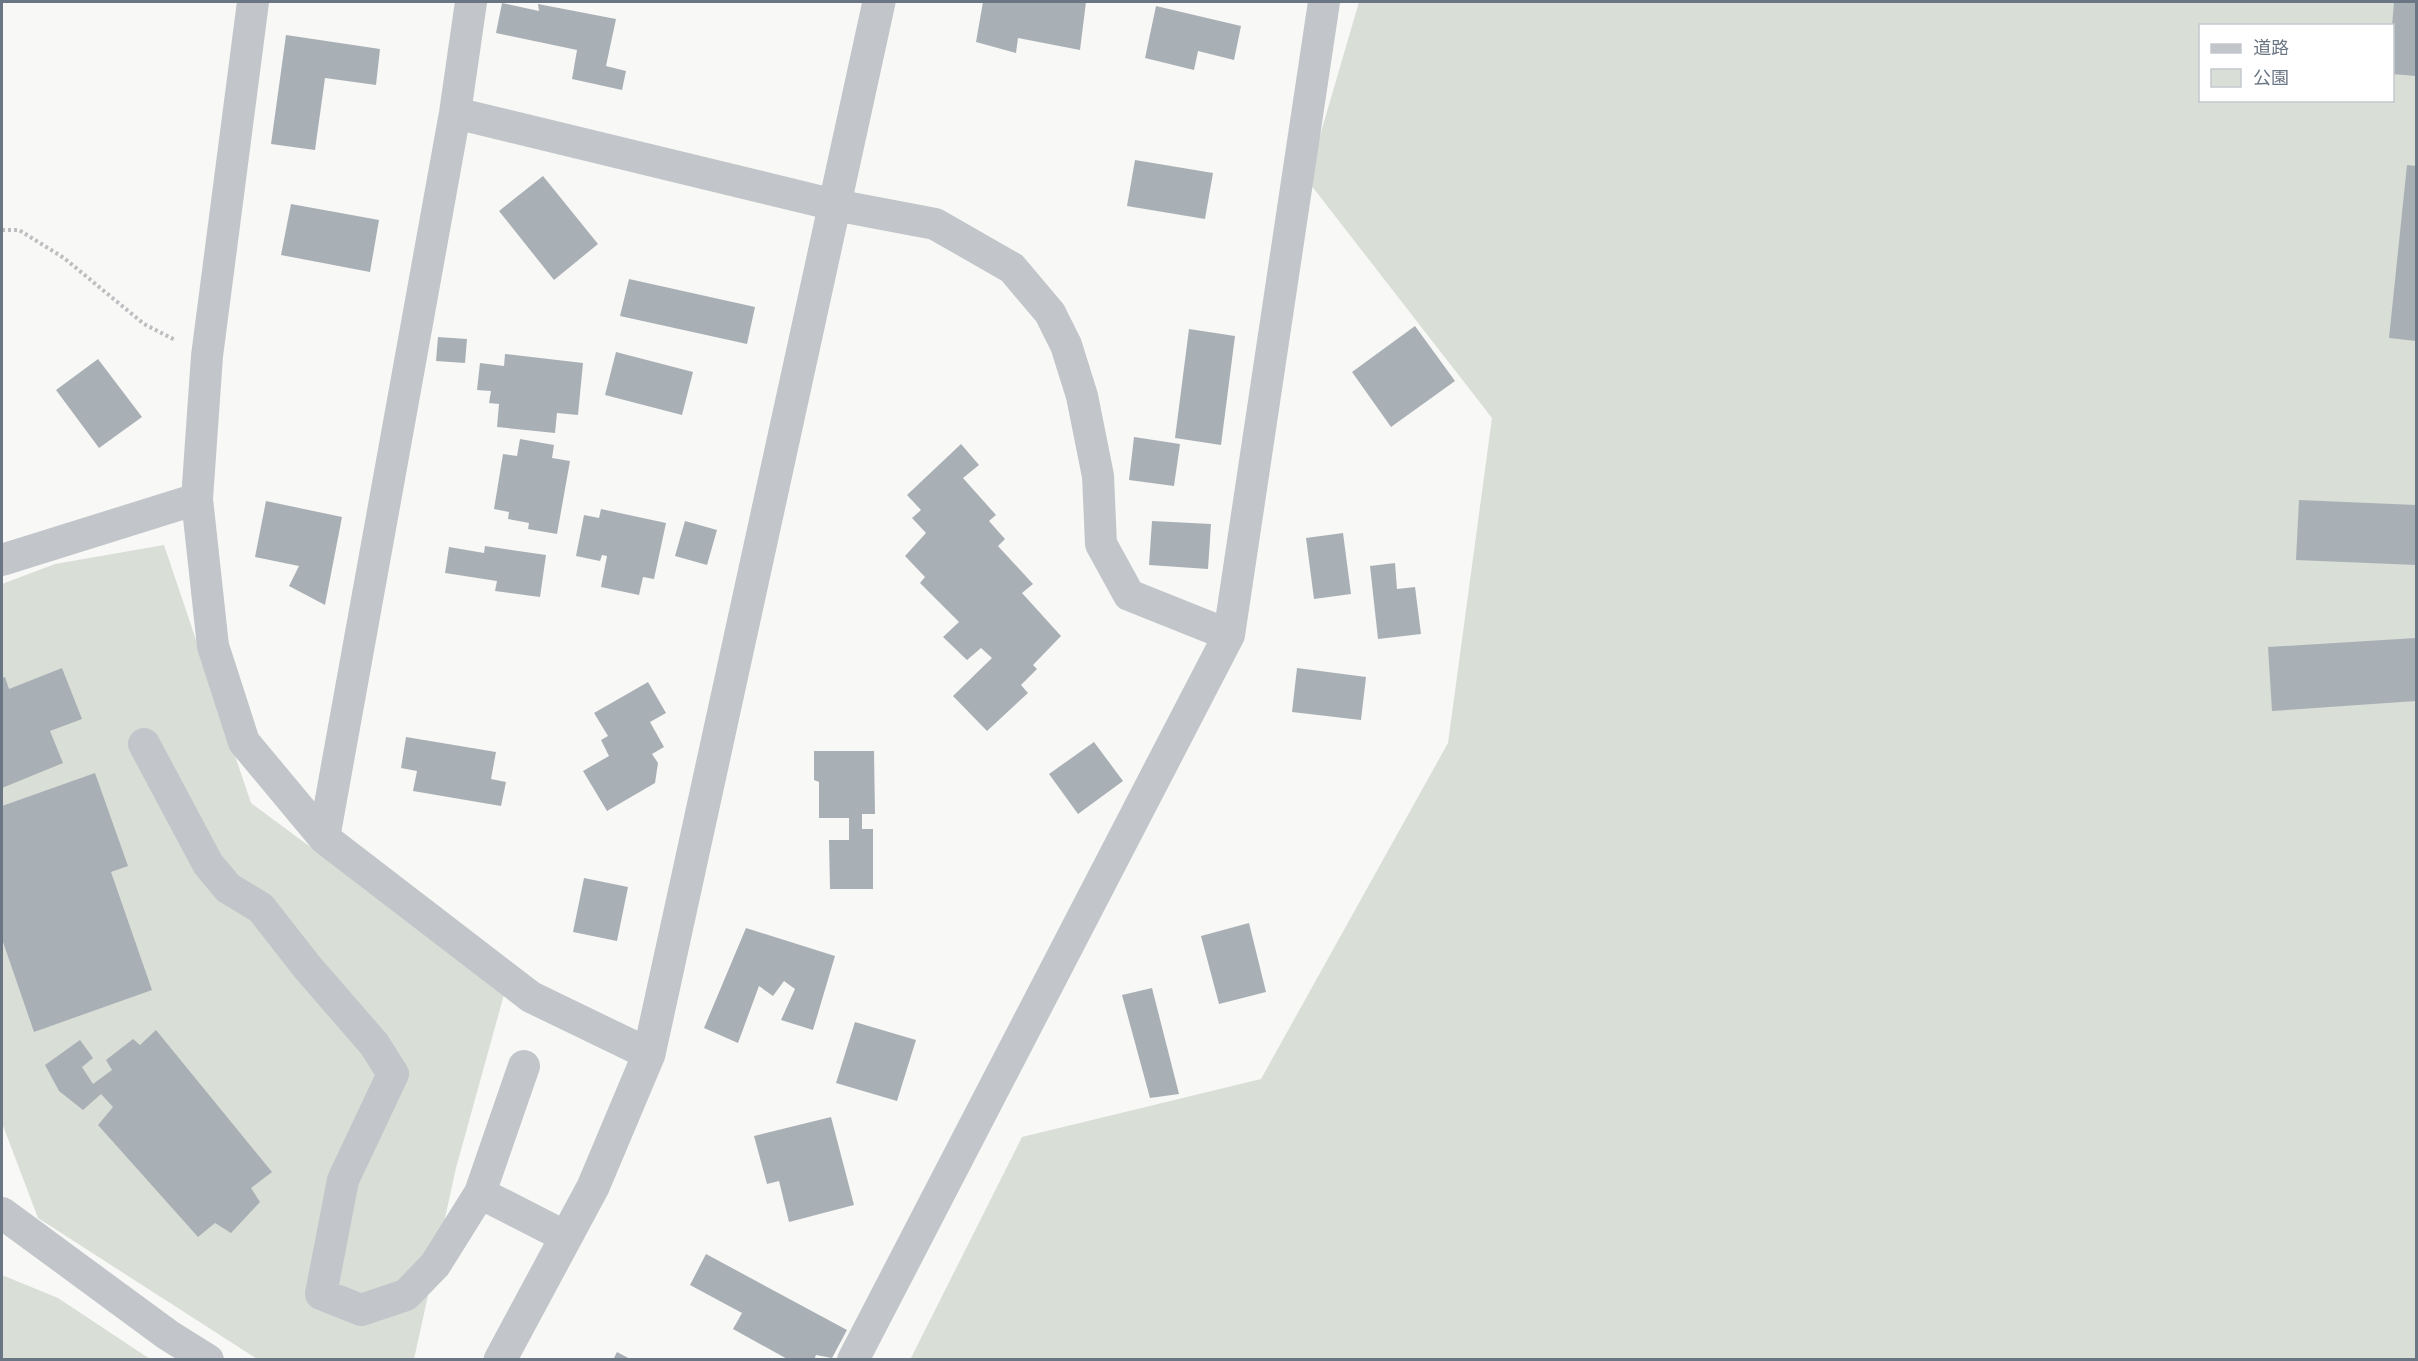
<svg xmlns="http://www.w3.org/2000/svg" width="2418" height="1361" font-family="'Asap Condensed','Noto Sans JP',sans-serif">
<style>
.green{fill:#d9ded7;fill-rule:evenodd}
.building{fill:#a9b0b5}
.lines{fill:none;stroke-linecap:round;stroke-linejoin:round}
.path{stroke:#bcbec0;stroke-width:4;stroke-dasharray:3 3;stroke-linecap:butt}
.minor{stroke:#c2c5c9;stroke-width:32}
.tertiary{stroke:#c2c5c9;stroke-width:33}
</style>
<rect width="100%" height="100%" fill="#f8f8f6"/>
<path class="green" d="M1359,2h1057v1357l-1506,1 112,-223 239,-58 187,-336 44,-325 -185,-238zM2200,26h192v74h-192z
M164,545l87,258 254,188 -49,177 -42,191h-157l-219,-141 -36,-95v-539l53,-20z
M2,1275l56,23 92,61h-148z"/>
<path class="building" d="M983,2h103l-6,48 -62,-12 -2,15 -40,-11z
M2394,2h22v74l-24,-2v-48z
M502,3l37,8 -1,-7 78,15 -10,47 20,5 -4,19 -50,-11 5,-29 -81,-17z
M1156,6l85,20 -7,34 -36,-9 -4,19 -49,-12z
M286,35l94,14 -4,36 -51,-7 -10,72 -44,-6z
M1135,160l78,13 -8,46 -78,-13z
M2407,165l9,1v175l-27,-3z
M543,176l55,68 -44,36 -55,-69z
M291,204l88,16 -9,52 -89,-17z
M629,279l126,28 -8,37 -127,-28z
M1415,326l40,55 -64,46 -39,-55z
M1189,329l46,7 -14,109 -46,-7z
M438,337l29,2 -2,24 -29,-2z
M616,352l77,20 -11,43 -77,-20z
M505,354l78,9 -5,52 -21,-2 -2,20 -58,-6 2,-23 -10,-1 2,-12 -14,-1 3,-27 24,3z
M98,359l44,58 -43,31 -43,-58z
M1134,437l46,7 -6,42 -45,-6z
M520,439l34,6 -2,13 18,3 -13,73 -29,-5 1,-6 -21,-4 1,-7 -15,-3 9,-55 14,2z
M961,444l18,21 -16,13 33,37 -7,6 16,18 -7,7 35,38 -11,9 39,43 -28,29 4,4 -16,16 7,8 -41,38 -34,-35 39,-38 -11,-10 -14,12 -24,-23 16,-15 -39,-39 5,-6 -20,-21 21,-23 -14,-15 9,-8 -14,-15z
M2299,500l117,5v60l-120,-5z
M266,501l76,16 -17,88 -36,-19 10,-20 -44,-9z
M601,509l65,14 -12,56 -11,-2 -4,18 -38,-8 6,-31 -5,-1 -2,6 -24,-5 8,-41 15,3z
M685,521l32,9 -10,35 -32,-9z
M1152,521l59,3 -3,45 -59,-4z
M1343,533l8,61 -37,5 -8,-61z
M485,546l61,9 -6,42 -45,-6 2,-10 -52,-8 4,-26 35,6z
M1395,563l2,26 18,-2 6,47 -43,5 -8,-73z
M2416,638v63l-144,10 -4,-64z
M62,668l20,51 -32,12 13,32 -61,25v-110l3,-1 4,12z
M1297,668l69,9 -5,43 -69,-8z
M648,682l18,31 -16,9 14,25 -12,7 6,9 -3,20 -48,28 -24,-40 26,-15 -8,-16 7,-4 -14,-23z
M406,737l90,15 -5,27 15,3 -5,24 -88,-15 4,-20 -16,-3z
M1094,742l29,39 -45,33 -29,-40z
M814,751h60l1,63h-13v15h11v60h-43l-1,-49h20v-22h-30v-36l-5,-2z
M95,773l33,93 -17,6 41,118 -118,42 -32,-93v-133z
M584,878l44,9 -11,54 -44,-9z
M1249,923l17,69 -47,12 -18,-68z
M746,928l89,28 -22,74 -32,-10 14,-31 -11,-8 -11,15 -14,-10 -21,57 -34,-15z
M1152,988l27,106 -29,4 -28,-103z
M855,1022l61,18 -19,61 -61,-18z
M156,1030l116,142 -21,16 9,14 -29,31 -16,-10 -17,14 -100,-112 15,-18 -12,-13 -18,16 -24,-19 -14,-26 35,-25 13,18 -11,9 11,17 19,-14 -6,-10 27,-21 7,6z
M831,1117l23,88 -65,17 -10,-41 -12,3 -13,-48z
M706,1254l141,76 -15,28 -16,-3 -2,5h-25l-56,-31 9,-16 -52,-28z
M617,1352l15,8h-19z"/>
<g class="lines">
<path class="path" d="M2,230h17l45,28 80,66 31,16"/>
<path class="minor" d="M253,2l-46,354 -10,143 16,147 31,96 80,96 207,159 118,57
M455,113l380,92 100,19 77,44 38,45 16,32 16,51 16,80 3,68 28,51 100,40
M2,560l195,-61
M144,744l64,120 20,24 33,20 47,60 66,76 19,30 -50,106 -22,114 40,16 45,-15 29,-30 45,-72
M324,838l131,-725 16,-111
M524,1066l-44,127 86,44
M2,1213l166,122 40,25
M853,1360l376,-725 95,-633"/>
<path class="tertiary" d="M500,1360l93,-173 56,-133 230,-1052"/>
</g>
<rect width="2418" height="1361" fill="none" stroke="#6a7683" stroke-width="6"/>
<rect x="2199" y="24" width="195" height="78" fill="#ffffff" stroke="#c3c8cd" stroke-width="1.5"/>
<rect x="2211" y="44" width="30" height="9" fill="#c2c5c9" stroke="#c3c8cd" stroke-width="1.5"/>
<text x="2253" y="54" font-size="18" fill="#6a7683">道路</text>
<rect x="2211" y="69" width="30" height="18" fill="#d9ded7" stroke="#c3c8cd" stroke-width="1.5"/>
<text x="2253" y="84" font-size="18" fill="#6a7683">公園</text>
</svg>
